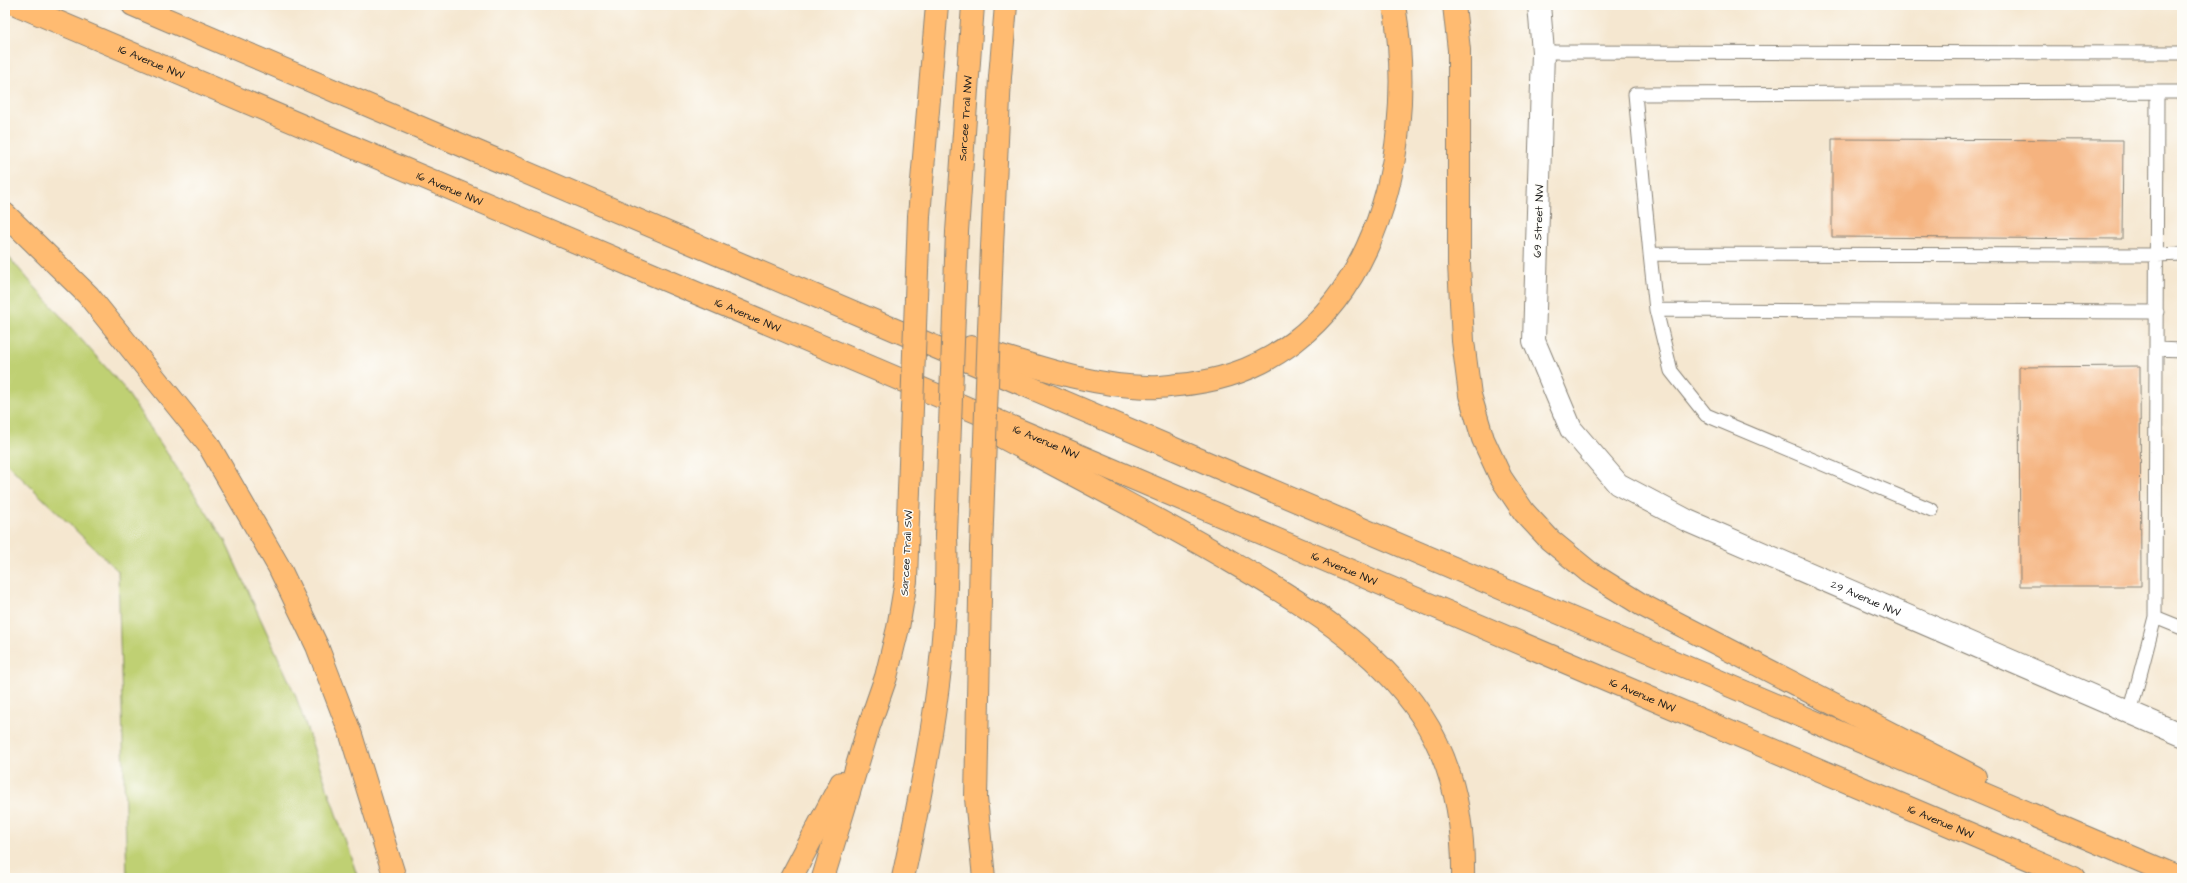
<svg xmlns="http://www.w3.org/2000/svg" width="2187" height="883" font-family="'Architects Daughter',sans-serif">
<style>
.green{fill:#bfd073;stroke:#6e7648}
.building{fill:#f5b37f}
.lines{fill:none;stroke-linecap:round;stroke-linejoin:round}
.lane-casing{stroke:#888276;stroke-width:15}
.street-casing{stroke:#888276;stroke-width:24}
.highway-casing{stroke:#888276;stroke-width:24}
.lane{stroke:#fff;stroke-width:13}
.street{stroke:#fff;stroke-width:22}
.highway{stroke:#ffbb71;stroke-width:22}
.highway-bridge-casing{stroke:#888276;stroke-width:24;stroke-linecap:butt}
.highway-bridge{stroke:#ffbb71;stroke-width:22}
.labels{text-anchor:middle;stroke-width:3;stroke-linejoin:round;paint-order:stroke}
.street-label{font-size:11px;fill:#1c1c1c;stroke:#fdfcf7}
</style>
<rect width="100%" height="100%" fill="#fdfcf7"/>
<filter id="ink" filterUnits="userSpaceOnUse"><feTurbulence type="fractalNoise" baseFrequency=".025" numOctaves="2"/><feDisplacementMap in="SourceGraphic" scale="8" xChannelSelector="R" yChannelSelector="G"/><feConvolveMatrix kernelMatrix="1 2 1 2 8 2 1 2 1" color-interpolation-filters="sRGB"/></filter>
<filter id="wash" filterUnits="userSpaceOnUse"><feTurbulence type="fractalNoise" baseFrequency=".012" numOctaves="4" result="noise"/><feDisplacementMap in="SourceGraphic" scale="16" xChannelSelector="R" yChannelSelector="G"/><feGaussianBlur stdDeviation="0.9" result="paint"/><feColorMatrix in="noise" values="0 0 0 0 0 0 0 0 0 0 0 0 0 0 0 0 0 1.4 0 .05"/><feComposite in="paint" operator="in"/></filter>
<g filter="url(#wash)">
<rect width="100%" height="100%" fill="#f5e7d0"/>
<path class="green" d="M5,253l119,135 100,151 71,155 63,184h-231l-9,-307 -113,-109z"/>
<g id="blocks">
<path class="building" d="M1832,139l291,1 -1,99 -290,-2z
M2140,366l1,220h-121l-1,-219z"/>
</g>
</g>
<g filter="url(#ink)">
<use href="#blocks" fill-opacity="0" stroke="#888276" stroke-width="1"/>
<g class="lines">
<defs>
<path id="lane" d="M1543,52l639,1
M2157,92h25
M1650,254l6,56 501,2
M1656,310l15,61 35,44 226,95
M2156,349l26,1
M2155,617l2,-525 -522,2 15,160 507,1 25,-1
M2130,713l25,-96 27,11"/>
<g id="street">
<path id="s1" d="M1539,5l4,47 -9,289 37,88 47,55 70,37 494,214"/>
</g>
<g id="highway">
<path id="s2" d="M18,5l2056,873"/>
<path d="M133,5l2048,873"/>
<path d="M1454,5l5,45v214l4,77 7,54 13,44 18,39 23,34 26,28 39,32 53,33 333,172"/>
<path d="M5,214l83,81 120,149 71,123 38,79 34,89 44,143"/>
<path d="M919,216l18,-211"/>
<path id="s3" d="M957,232l16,-227"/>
<path d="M992,247l8,-170 6,-72"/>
<path d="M971,347c57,16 115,39 176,40 10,1 21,-1 31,-2 188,-16 243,-222 216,-380"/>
<path d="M1000,436c75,40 152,79 225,122 72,42 149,86 196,157 32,48 43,106 42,163"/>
<path d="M981,549l-5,249 8,80"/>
<path d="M791,878l50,-95"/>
<path d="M823,878l46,-152 17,-49 12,-49 8,-47 2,-63"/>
<path d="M903,878c24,-113 47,-227 43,-343"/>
</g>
</defs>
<use href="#lane" class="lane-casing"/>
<use href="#street" class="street-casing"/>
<use href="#highway" class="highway-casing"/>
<use href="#lane" class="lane"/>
<use href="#street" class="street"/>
<use href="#highway" class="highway"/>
<defs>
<path id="highway-bridge" d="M908,518l11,-302
M946,535l11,-303
M981,549l11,-302"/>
</defs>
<use href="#highway-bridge" class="highway-bridge-casing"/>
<use href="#highway-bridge" class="highway-bridge"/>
</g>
</g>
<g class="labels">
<g class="street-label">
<text dy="4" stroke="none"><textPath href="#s2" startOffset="145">16 Avenue NW</textPath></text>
<text dy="4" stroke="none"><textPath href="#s3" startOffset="114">Sarcee Trail NW</textPath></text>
<text dy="4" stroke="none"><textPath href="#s2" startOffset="469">16 Avenue NW</textPath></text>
<text transform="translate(1538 221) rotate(-88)" y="4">69 Street NW</text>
<text dy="4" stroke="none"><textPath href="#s2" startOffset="793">16 Avenue NW</textPath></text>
<text dy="4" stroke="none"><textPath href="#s2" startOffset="1117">16 Avenue NW</textPath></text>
<text transform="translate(906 553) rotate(-87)" y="4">Sarcee Trail SW</text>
<text dy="4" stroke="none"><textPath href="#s2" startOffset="1441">16 Avenue NW</textPath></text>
<text dy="4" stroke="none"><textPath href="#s1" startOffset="777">29 Avenue NW</textPath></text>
<text dy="4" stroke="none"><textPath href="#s2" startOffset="1765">16 Avenue NW</textPath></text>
<text dy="4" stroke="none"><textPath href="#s2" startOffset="2089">16 Avenue NW</textPath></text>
</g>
</g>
<rect width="2187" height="883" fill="none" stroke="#fdfcf7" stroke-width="20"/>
</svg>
